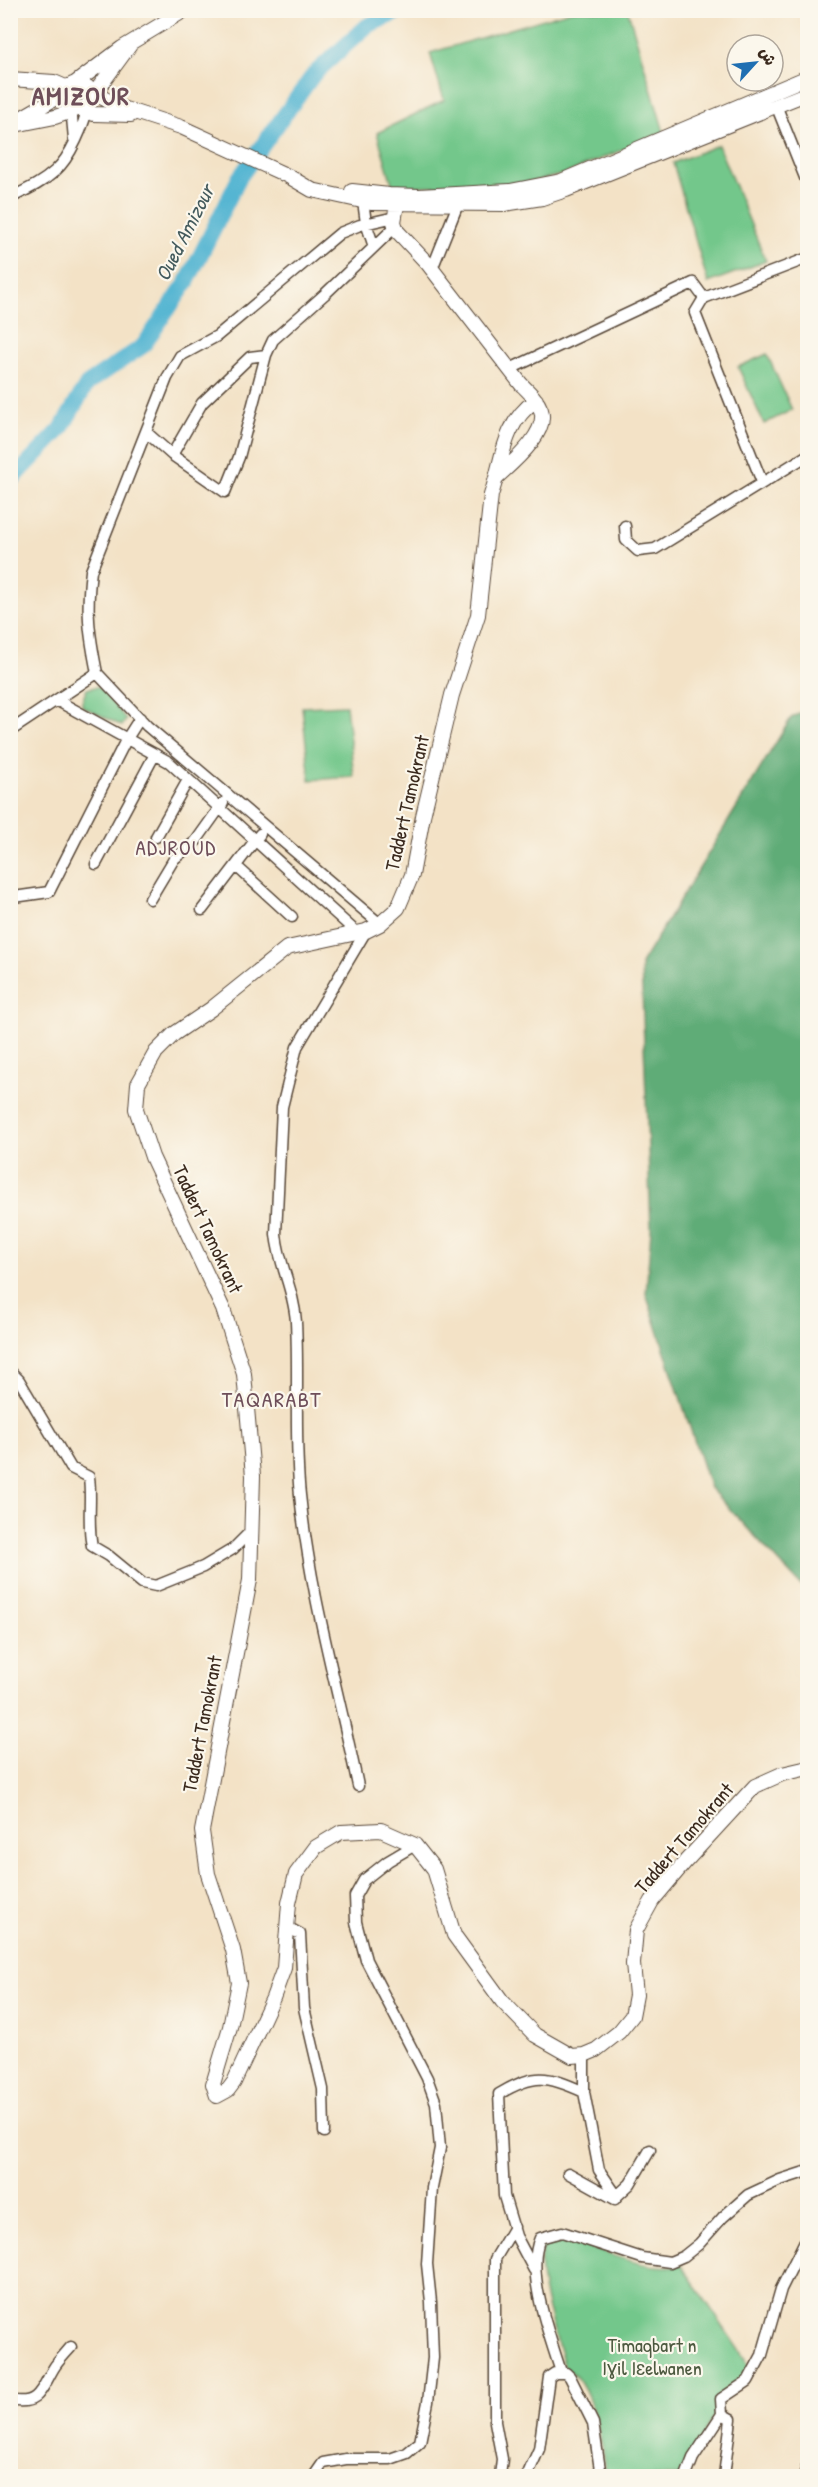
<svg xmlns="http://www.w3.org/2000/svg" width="818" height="2487" font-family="'Patrick Hand','Playpen Sans Arabic',sans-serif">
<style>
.green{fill:#73c78b;stroke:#577854;stroke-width:1.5}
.forest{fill:#5eac77;stroke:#4c6b4a;stroke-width:1.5}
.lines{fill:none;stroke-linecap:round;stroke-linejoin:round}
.river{stroke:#54b5d2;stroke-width:16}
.minor-casing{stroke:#574637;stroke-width:13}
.major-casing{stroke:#574637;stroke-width:16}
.minor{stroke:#fff;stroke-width:10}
.major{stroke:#fff;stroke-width:14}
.labels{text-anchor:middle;stroke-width:4.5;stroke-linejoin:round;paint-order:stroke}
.street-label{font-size:20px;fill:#3b2a1e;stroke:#fbf7ec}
.park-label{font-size:20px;fill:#4c593f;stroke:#fbf7ec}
.water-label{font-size:21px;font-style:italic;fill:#445b5d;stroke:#fbf7ec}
.neighbourhood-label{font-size:21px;letter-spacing:1.5px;fill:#6e4e59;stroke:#fbf7ec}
.quarter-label{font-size:22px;letter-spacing:1.5px;fill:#6e4e59;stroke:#fbf7ec}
.district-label{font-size:26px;font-weight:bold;letter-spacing:1.5px;fill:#6e4e59;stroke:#fbf7ec}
</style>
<rect width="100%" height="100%" fill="#fbf7ec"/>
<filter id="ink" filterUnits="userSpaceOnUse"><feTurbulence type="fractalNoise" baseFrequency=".0167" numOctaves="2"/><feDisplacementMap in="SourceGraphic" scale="12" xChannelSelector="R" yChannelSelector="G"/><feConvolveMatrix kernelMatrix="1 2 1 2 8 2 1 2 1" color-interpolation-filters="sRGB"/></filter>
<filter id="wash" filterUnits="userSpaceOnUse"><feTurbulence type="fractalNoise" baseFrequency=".008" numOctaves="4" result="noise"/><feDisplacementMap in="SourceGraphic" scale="24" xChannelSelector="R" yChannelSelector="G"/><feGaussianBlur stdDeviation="1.35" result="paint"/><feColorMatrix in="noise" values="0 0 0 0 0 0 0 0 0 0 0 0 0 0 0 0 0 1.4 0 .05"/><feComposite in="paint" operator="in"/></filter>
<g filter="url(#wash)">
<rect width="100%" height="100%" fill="#f3e2c6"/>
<path class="green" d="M574,10l54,1 36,121 -99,42 -39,9 -133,4 -16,-54 67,-33 -14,-47z
M718,145l48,116 -58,22 -35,-120z
M767,354l25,56 -28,14 -26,-57z
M95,687h4l27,32 -4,7 -40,-20v-5l5,-12z
M346,705l8,72 -44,3 -8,-73z
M562,2238c30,9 90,37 119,26l70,104 -6,10 -16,10 -47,88h-76c-1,-25 -15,-97 -41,-108 -8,-30 -34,-98 -21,-125z"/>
<path class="forest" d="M807,709v883l-97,-104 -64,-194 5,-64 -10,-266 150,-246z"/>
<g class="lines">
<path class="river" d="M10,482l51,-53 26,-45 56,-38 44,-64 52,-104 75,-104 53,-48 36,-16"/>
</g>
</g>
<g filter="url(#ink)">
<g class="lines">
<defs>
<path id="minor" d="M776,105l32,80
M71,107l3,32
M10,198c16,-8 32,-15 45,-27 15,-13 30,-47 33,-67
M363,201l3,22 8,24
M432,269l26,-65
M510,369l183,-86 11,15
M146,432l26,23 53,37 14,-35 27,-102 7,-15 52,-46 70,-67
M172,455l30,-52 48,-46 16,-2
M762,482l-67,-169 9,-15 104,-40
M625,526l1,14 12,11 17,-2 153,-94
M97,673c-8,-40 -11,-61 -6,-102l76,-193 13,-22 37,-20 123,-103 20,-8 35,-8
M97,673l50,53 233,198
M58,701l111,61 187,170
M10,731l87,-58
M156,837l32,-57
M96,864l59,-110
M236,866l56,51
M14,897l35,-5 77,-152 14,-22
M150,899l24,-40 22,-18 27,-38
M202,910l58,-76
M10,1371l9,9 52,88 18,9c3,23 -2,46 3,69l17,10 33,27 14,3 47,-19 30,-18 18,-18
M358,1786c-20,-97 -48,-192 -58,-291 -6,-57 -1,-115 -4,-173 -2,-33 -17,-56 -20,-88l6,-127 15,-60 69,-116
M287,1927l13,7 4,74 19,81 1,43
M584,2055v37l15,78 18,26 13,-12 20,-34
M568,2173l47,26 2,-3
M534,2270l-18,-34 -12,-40 -5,-102c35,-21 48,-19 85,-2
M561,2372c-11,-35 -36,-100 -21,-134l22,-6 80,26 28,4 14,-6 15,-12 24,-27 25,-22 32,-15 28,-9
M10,2400c31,7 32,-14 45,-34 5,-7 11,-13 16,-19
M722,2414l9,5 -7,57
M314,2476l9,-13 23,-4h44l17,-6 13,-11 8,-40 5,-44 -2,-56 -4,-38 5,-76 8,-40 -4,-45 -9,-25 -61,-118 -10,-38 -1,-26 9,-16 24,-19 27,-16
M500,2476l2,-17 -7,-37v-163l19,-32
M527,2476l12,-27 10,-72 6,-4h11l4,4 23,46 8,53
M686,2476l7,-18 29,-44 -1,-15 27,-18 14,-26 19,-66 27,-54
M804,2476l4,-12"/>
<path id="major" d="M10,79l44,3 14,6
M65 96a13 13 0 1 1 26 0a13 13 0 1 1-26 0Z
M74,84l48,-36 63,-38
M90,91l32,17 59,19 107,49 24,14 59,13 133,1 38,-6 24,-8 242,-97
M91,98l39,-53
M81,109l13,5 37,1
M16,121l50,-29
M10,126l45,-9 23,-8
M352,191l37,4 30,1 91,-5 51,-10 247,-104
M398,198l-4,24 3,9 31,33 93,120c8,8 16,15 20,26 8,23 -29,53 -44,67
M536,400c-34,24 -33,60 -45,95l-13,120 -26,80 -29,121 -11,59 -14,33 -18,16 -14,7 -79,17 -76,61 -37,25 -18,18 -18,32 -2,25 16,48 71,152 21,65 9,102 -3,104 -48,251 6,43 25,76 6,33 -9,44 -17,57 4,12 11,-6 6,-8 39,-84 11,-30 5,-65 7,-29 20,-27 25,-15 40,-2 34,15 19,24 20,66 48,66 33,34 37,21 12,-1 12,-5 23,-18 13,-16 4,-21 -3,-31 3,-34 16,-29 33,-39 70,-76 27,-12 26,-6"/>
</defs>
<use href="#minor" class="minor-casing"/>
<use href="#major" class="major-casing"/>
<use href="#minor" class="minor"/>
<use href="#major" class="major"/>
</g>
</g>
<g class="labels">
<g class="street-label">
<text transform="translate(407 803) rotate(-77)" y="7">Taddert Tamokrant</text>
<text transform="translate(208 1229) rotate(65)" y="7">Taddert Tamokrant</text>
<text transform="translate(202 1724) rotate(-79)" y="7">Taddert Tamokrant</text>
<text transform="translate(684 1838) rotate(-49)" y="7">Taddert Tamokrant</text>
</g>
<g class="park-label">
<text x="652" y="2352">Timaqbart n<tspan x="652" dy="23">Iɣil Iɛelwanen</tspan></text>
</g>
<g class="water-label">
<text transform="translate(185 233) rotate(-63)" y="7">Oued Amizour</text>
</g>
<g class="neighbourhood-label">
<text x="176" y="855">ADJROUD</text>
</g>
<g class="quarter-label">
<text x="272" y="1407">TAQARABT</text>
</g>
<g class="district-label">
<text x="81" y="105">AMIZOUR</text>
</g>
</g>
<rect width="818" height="2487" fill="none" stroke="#fbf7ec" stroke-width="36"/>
<g transform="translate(755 63) rotate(63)"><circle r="28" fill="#fbf7ec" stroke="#aea59a" stroke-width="1.5"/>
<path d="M0-4.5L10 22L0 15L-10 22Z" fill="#1f6fb2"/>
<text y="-9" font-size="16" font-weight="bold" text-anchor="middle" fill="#3b2a1e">ش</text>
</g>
</svg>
